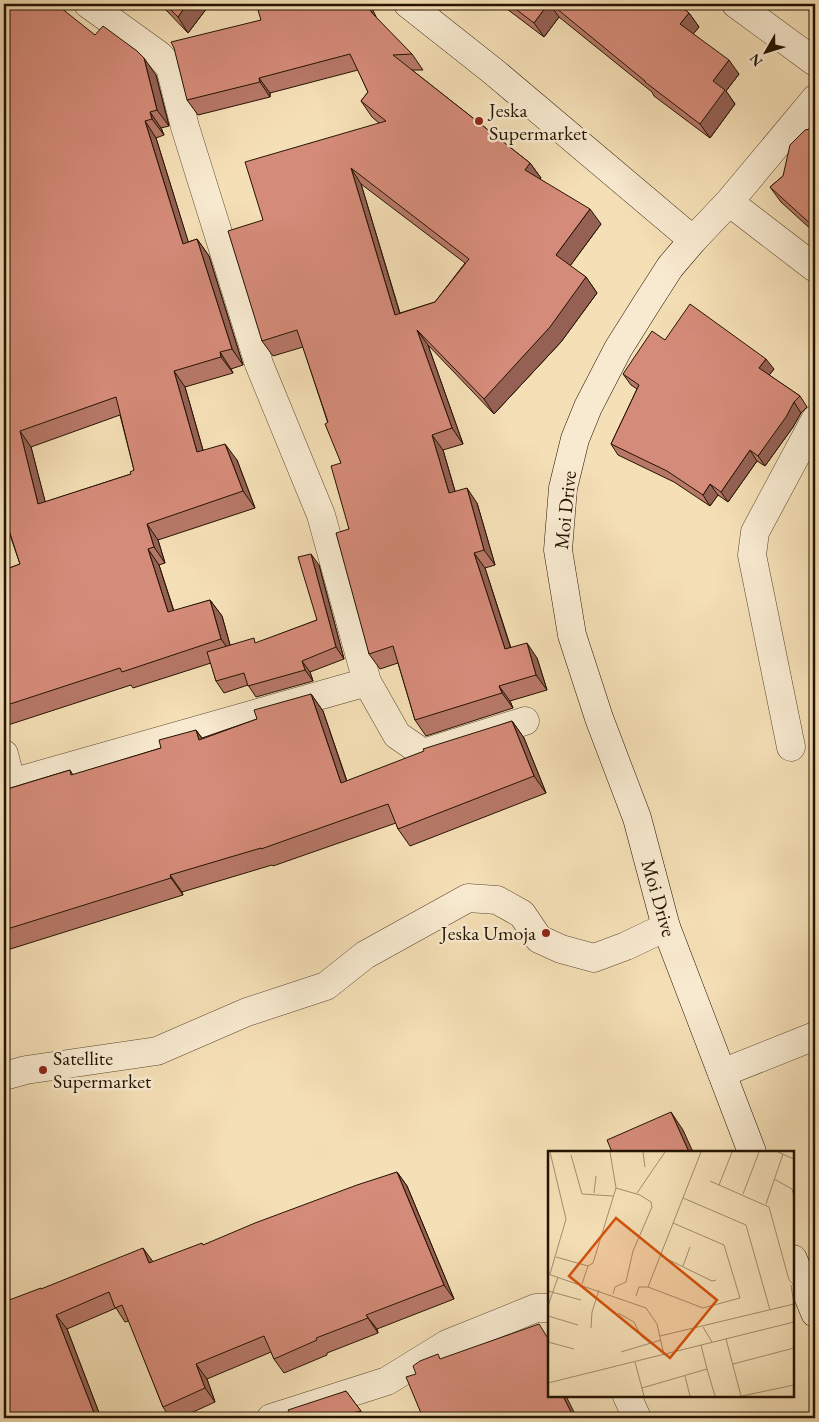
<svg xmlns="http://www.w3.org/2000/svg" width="819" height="1422" font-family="'EB Garamond',serif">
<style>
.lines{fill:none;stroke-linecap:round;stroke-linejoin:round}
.street-casing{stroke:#58462e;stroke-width:29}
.secondary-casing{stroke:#241301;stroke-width:29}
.street{stroke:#f8ead0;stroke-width:28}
.secondary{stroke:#f8ead0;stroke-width:28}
.wall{fill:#b77868;stroke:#241301;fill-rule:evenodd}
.shaded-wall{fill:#956155;stroke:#241301}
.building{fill:#d58b79;stroke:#241301;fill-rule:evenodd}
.poi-dot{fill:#8f2418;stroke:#f8ead0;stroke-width:2}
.labels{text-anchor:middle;stroke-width:5;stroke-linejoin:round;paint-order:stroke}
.poi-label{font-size:20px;fill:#241301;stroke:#f8ead0;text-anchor:start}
.street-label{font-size:20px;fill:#241301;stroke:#f8ead0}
.inset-road{fill:none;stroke:#a18d6e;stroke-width:1}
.view{fill:#d4520b;fill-opacity:0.15;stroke:#d4520b;stroke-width:2.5}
.inset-edge{fill:none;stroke:#241301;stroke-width:2.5}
</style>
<rect width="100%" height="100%" fill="#f5dfb6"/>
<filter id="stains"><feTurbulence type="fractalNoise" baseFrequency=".004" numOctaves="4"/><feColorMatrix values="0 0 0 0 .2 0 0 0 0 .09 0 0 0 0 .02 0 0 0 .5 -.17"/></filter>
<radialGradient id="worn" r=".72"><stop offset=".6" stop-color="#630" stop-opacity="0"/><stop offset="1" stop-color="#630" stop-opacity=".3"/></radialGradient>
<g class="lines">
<defs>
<path id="street" d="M88,4l71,51 11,12 15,60 74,237 62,151 46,167
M736,4l79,58
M729,202l86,66
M693,240l36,-38 86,-103
M791,747l-39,-192 3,-23 60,-112
M4,754l7,28
M4,785l363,-103 30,53 26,18 102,-32
M722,1073l93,-37
M4,1076l22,-6 131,-19 90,-39 79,-26 39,-31 103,-57 29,2 25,14 17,25 22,10 33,9 32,-12 40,-19
M627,1396l10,22
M271,1418l116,-37 60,-37 89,-36h13"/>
<path id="secondary" d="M408,4l86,68 199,168 -23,27 -25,39 -27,43 -30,58 -13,32 -12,49 -5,62 14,85 27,83 38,100 29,109 86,225
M793,1259l22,54"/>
</defs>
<use href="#street" class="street-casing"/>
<use href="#secondary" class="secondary-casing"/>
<use href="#street" class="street"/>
<use href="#secondary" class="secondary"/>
</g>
<path class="wall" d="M4,4l91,31 61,40 13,51 -8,2 3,7 -8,3 32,104 9,-3 12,17 34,109 -12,4 2,4 -48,14 18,63 34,10 18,48 -97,32 7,23 -6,2 15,46 36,-11 12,16 8,29 27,-2 60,-23 2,-55 25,94 -34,13 3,9 -57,16 -8,-12 -24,8 -8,-12 -5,-18 -78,25 -2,-3 -126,41 -1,-2v-154l16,-6 -11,-32 -5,1zM120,415l14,55 -3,4 -86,28 -14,-55z
M157,4h53l-22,29 -21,-22z
M503,4h175l11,9 10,14 -6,7 46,40 -13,17 9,13 -25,34 -56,-42 -2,-4 -93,-75 -15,20 -37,-28z
M378,20l34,34 11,16h-11l118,93 11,15 -1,1 61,45 -31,42 16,11 11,16 -36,49 -67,72 -66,-69 35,99 -20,6 12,41 22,12 18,62 -10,3 26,80 26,10 10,32 -37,11 3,7 -87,28 -11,-16 -17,-57 -18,6 -11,-15 -20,-125 -8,-66 -38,-116 -30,9 -11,-15 1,-121 116,-97 -7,-6 -11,-16 7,-9 -10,-22 -88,23v4l-72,18 -11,-15zM361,184l104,79 -30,39 -35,11z
M815,128v105l-34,-31 -11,-15 13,-11z
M665,340l109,29 -5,6 31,21 7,11 -6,6 -8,14 -28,39 -8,-5 -29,41 -10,-7 -8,11 -36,-24 -56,-27 -7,-11 26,-55 -6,-4 -8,-11z
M311,694l12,17 24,70 165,-60 12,17 22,55 -136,53 -12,-17 -2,-6 -123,43 -1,-1 -90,27 1,3 -179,56v-161l66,-20 3,5 88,-27 35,-18 6,8 55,-19z
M397,1172l10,14 47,113 -77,30 1,4 -51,20v2l-43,18 -10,-14 -3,-7 -64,27 8,23 -35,16h-10l-7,-11 -34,-86 -4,1 -9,-14 -49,21 34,89h-97l38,-129 111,-27 51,-17z
M346,1391l20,27h-80z"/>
<path class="shaded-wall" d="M187,4h23l-22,29 -10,-16z
M367,4h3l12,25 -10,-16z
M548,4h2l9,13 -15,20 -10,-14z
M689,13l10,14 -9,11 -10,-14z
M144,58l12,17 13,51 -12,-16z
M729,60l10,14 -13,17 9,13 -25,34 -10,-14 13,-43z
M259,78l11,15v4l-10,-15z
M150,112l11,16 3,7 -12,-16z
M145,121l11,17 38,122 -11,-16z
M530,163l11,15 -6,7 -10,-15z
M351,168l10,16 44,147 -10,-16z
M590,209l11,15 -34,46 -11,-15z
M197,239l12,17 34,109 -11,-16z
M586,277l11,16 -36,49 -67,72 -10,-15z
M417,330l11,15 35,99 -11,-16z
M220,352l11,17 2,4 -12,-16z
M766,359l8,10 -7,9 -8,-10z
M174,371l11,16 23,81 -11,-16z
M794,402l7,11 -8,14 -28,39 -7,-10z
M20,431l11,16 19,73 -12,-16z
M432,435l11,15 17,59 -11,-16z
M225,444l12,16 18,48 -12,-17z
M750,450l7,11 -29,41 -7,-10z
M710,484l8,11 -8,11 -7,-11z
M467,488l10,15 18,62 -11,-15z
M147,524l11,16 7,23 -11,-16z
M148,549l11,16 20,63 -11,-16z
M474,553l11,15 31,97 -11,-16z
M311,554l8,11 25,94 -8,-12z
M210,600l12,16 11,40 -12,-17z
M527,643l10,15 10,32 -11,-15z
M302,661l8,11 3,9 -8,-11z
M499,686l11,15 3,7 -11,-15z
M311,694l12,17 30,89 -12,-17z
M512,721l12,17 22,55 -12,-17z
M196,730l12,17 -9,-7z
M170,875l12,17 1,3 -12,-17z
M671,1112l12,18 10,22h-4z
M397,1172l10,14 47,113 -10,-14z
M143,1248l11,15h-5z
M56,1315l11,14 34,89h-3l-4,-5z
M366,1315l11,14 1,4z
M196,1364l11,15 8,23 -10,-14z
M563,1396h3l11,22h-3z"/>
<path class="building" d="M4,4h52l39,31 8,-9 34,25 7,7 13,52 -7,2 2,7 -7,2 38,123 14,-5 35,110 -12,3 1,5 -47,14 23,81 28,-8 18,47 -96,33 7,23 -6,2 20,63 42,-12 11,39 -99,33 -2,-4 -116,38v-136l16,-6 -16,-49zM116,397l18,73 -4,2 1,2 -93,30 -18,-73z
M165,4h22l-9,13z
M278,4h89l5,9 40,41 -19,1 137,108 -5,7 65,39 -34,46 30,22 -36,50 -66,72 -67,-69 35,98 -20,7 17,58 18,-5 17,62 -10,3 31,96 22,-6 9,32 -37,11 3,7 -87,27 -22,-74 -24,8 -33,-121 13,-4 -18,-63 10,-3 -16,-39 3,-2 -31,-92 -35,11 -34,-110 35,-11 -18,-58 141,-41 -25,-20 7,-9 -18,-38 -91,24 1,4 -73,18 -13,-52 -3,-6 90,-22 -3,-10 17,-5zM351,168l118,91 -34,43 -40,13z
M509,4h39l-14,19z
M551,4h127l11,9 -9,11 49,36 -16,21 12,9 -25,34 -55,-42v-1z
M815,128v100l-45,-41 13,-11 7,-31 15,-15z
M690,304l76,55 -7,9 41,28 -6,6 -8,15 -28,39 -8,-6 -29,42 -11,-8 -7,11 -36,-24 -56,-27 28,-59 -16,-11 29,-43 13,9z
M311,554l25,93 -34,14 3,9 -57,16 -4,-13 -28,8 -9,-29 47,-14 1,5 62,-23 -19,-63z
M311,694l30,89 83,-32 -1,-2 89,-28 22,55 -136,53 -10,-25 -127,45v-1l-91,27 1,3 -167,52v-140l66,-20 1,5 90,-27 -2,-8 37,-10 3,10 58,-21 -3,-9z
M671,1112l18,40h-77l-5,-12z
M397,1172l47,113 -78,30 2,3 -52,20 1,2 -43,19 -10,-23 -68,28 9,24 -42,19 -41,-102 -7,3 -6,-16 -53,23 38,98 -14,5h-76v-116l37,-14v1l102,-41 6,15 53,-20 1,2 52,-22 102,-38z
M539,1324l10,16v56h14l11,22h-151l-17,-41 10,-3 -3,-8 7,-5 18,-7 2,5z
M346,1391l15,20 -9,2 2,5h-68l5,-2 -3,-6z"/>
<g class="poi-dot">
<circle cx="479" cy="121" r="5"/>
<circle cx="546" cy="933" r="5"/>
<circle cx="43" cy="1070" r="5"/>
</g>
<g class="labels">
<g class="poi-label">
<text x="489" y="117">Jeska<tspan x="489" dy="23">Supermarket</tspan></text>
<text x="536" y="940" text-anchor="end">Jeska Umoja</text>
<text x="53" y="1065">Satellite<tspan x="53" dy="23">Supermarket</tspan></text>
</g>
<g class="street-label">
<text transform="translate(565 510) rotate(-84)" y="7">Moi Drive</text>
<text transform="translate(659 898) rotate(74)" y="7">Moi Drive</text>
</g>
</g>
<g transform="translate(548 1151)">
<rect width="246" height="246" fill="#f5dfb6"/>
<path class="inset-road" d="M95,1l2,15M230,1l16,7M23,4l11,39 31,2M226,28l18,10 2,7M162,30l59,26 20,73 5,5M171,34l13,-33M46,42l2,-17M89,42l28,-41M195,43l16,-42M135,47l63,27 24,85M218,53l17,-50M113,105l51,25 4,-1M8,106l32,9 5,-3 23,-75 -6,-36M135,115l7,-19M0,123l98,34 11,16 7,31M2,123l16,-55 -16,-67M34,133l6,-18M243,134l3,19M100,136l55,21 37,-10 -16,-53 -51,-22M0,140l33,9M65,143l2,-7 11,-5 7,-31 19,-44 -1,-5 -11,-7 -24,-7M88,145l3,-9h9l53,-135M0,155l10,-29M70,162l16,9 7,14 9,7M0,165l30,9M155,176l9,15M43,177l1,-16 7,-22M112,185l134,-32M178,188l15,57M0,191l26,7M153,194l6,24M73,201l40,-12M87,211l9,34M185,213l61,-16M137,225l5,20M0,232l246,-61M94,237l65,-19 8,27M194,245l52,-11"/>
<path class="view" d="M68,67l101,82 -47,58 -101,-82z"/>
<rect width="246" height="246" class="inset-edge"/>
</g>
<rect width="819" height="1422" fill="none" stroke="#f5dfb6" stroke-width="20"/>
<rect x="5" y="5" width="809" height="1412" fill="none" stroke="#241301" stroke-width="2.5"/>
<rect x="10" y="10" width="799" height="1402" fill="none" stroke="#241301"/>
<g transform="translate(766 52) rotate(231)" stroke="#f8ead0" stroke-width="4" paint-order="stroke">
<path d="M0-4L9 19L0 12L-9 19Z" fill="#241301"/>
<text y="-8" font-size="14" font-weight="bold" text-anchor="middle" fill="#241301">N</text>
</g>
<rect width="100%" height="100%" filter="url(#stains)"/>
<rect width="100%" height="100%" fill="url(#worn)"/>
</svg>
